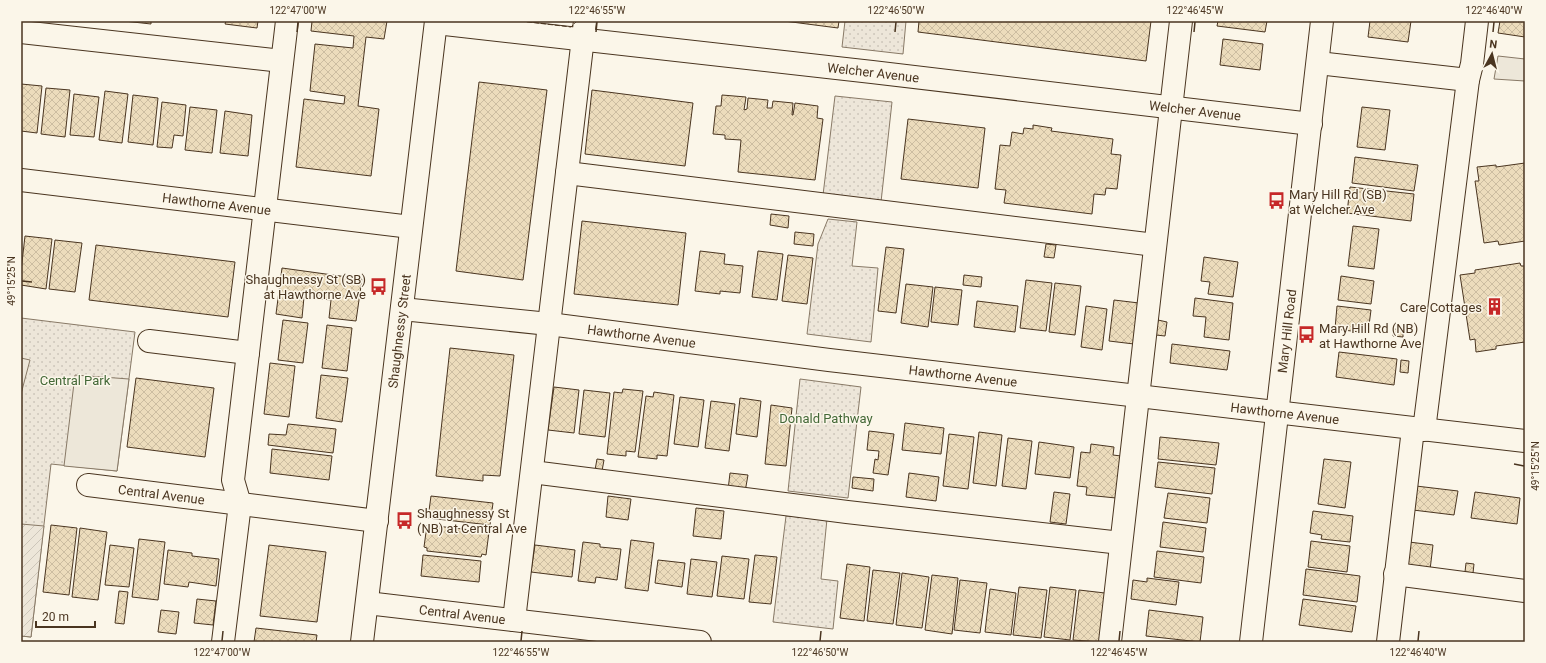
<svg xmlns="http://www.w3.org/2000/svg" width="1546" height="663" font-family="Roboto,sans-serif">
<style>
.grass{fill:url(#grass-dots);stroke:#887966}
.garden{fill:url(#garden-furrows);stroke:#887966}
.pitch{fill:#ede6d9;stroke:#887966}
.parking{fill:#ede7d9;stroke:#887966}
.building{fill:url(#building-cross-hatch);stroke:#4a3520}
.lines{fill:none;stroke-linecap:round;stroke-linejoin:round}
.minor-casing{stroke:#4a3520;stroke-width:24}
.major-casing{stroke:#4a3520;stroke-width:24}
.minor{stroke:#fbf6e9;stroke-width:22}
.major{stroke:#fbf6e9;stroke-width:22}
.fence{stroke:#4a3520;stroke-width:1;stroke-dasharray:5 2;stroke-linecap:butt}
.ticks{fill:none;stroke:#4a3520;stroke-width:1.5}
.labels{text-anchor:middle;stroke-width:3;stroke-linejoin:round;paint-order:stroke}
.street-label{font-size:13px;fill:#4a3520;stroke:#fbf6e9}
.poi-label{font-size:13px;fill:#4a3520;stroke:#fbf6e9;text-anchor:start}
.park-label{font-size:13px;fill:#436837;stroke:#fbf6e9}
.neatline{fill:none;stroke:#4a3520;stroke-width:1.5}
.ticks-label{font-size:10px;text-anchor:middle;fill:#4a3520}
</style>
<defs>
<pattern id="grass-dots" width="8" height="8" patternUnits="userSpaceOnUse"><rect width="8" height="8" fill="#ede6d9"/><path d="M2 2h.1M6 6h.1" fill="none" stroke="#cdc6ba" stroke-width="1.8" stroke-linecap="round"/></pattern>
<pattern id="garden-furrows" width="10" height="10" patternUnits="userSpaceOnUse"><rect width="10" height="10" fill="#ede6d9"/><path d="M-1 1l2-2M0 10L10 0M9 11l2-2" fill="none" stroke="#cdc6ba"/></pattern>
<pattern id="building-cross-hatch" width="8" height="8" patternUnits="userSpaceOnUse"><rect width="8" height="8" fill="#ecdcbc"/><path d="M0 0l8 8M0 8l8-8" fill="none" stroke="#ccbda1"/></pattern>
</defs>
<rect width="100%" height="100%" fill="#fbf6e9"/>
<path class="grass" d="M845,21h61l-3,33 -61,-7z
M835,96l57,6 -11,100 -58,-7z
M828,219l29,3 -5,44 26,2 -7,74 -64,-8 11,-90z
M21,318l114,14 -18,139 -66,-7 -20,173 -10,-1z
M800,379l61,8 -13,111 -60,-7z
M786,516l41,3 -6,60 17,2 -5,48 -60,-7z"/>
<path class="garden" d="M21,524l23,2 -13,111 -10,-1z"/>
<path class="pitch" d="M21,358l9,2 -9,34z"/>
<path class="parking" d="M1498,56l27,3v22l-31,-2z
M75,375l54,4 -12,92 -53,-5z"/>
<path class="building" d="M124,21h27v3z
M226,21h32l-1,7 -32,-4z
M312,21h75l-3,18 -18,-2 -7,60 -1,9 21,3 -8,67 -75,-9 8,-68 40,5 1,-8 -35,-5 5,-47 38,4 1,-12 -43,-5z
M784,21h55l-1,7z
M919,21h232l-5,40 -228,-29z
M1218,21h49l-2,11 -48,-6z
M1370,21h41l-3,21 -40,-5z
M1500,21h25v16l-27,-4z
M1223,39l40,5 -3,26 -40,-5z
M479,82l68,8 -24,190 -67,-9z
M21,84l21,2 -5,47 -16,-2z
M46,88l24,2 -5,47 -24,-3z
M592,90l101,13 -8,63 -100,-12z
M105,91l23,3 -6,49 -23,-3z
M74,94l25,3 -5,40 -24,-2z
M133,95l25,3 -5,47 -25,-3z
M722,95l24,2 -2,13 3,-1 1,-11 20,2 -1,8h5l1,-7 20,2 -1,12h1l2,-12 23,3 -1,12 6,1 -8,61 -77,-8 3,-32 -16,-1v-4l-12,-1 3,-28h5z
M162,102l24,3 -3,31 -9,-1 -2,13 -15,-1z
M190,107l27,3 -5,43 -27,-3z
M1362,107l28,3 -5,40 -28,-3z
M225,111l27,4 -4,41 -28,-3z
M908,119l77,9 -7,60 -77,-9z
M1033,125l19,3 -1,3 62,8 -2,15 10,1 -4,34 -11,-1 -1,7 -11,-1 -2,20 -88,-11 2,-13 -11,-1 5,-44 10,1 2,-14 11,2 1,-6 9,1z
M1355,157l63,8 -4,26 -62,-8z
M1525,163v78l-26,4 -1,-4 -14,2 -9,-62h4l-2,-14 19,-2v2z
M1350,187l64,7 -3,27 -64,-8z
M771,214l18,2 -1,12 -18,-3z
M582,221l104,12 -8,72 -104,-11z
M1353,226l26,3 -5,40 -26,-3z
M795,232l19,2 -1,12 -19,-2z
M25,236l27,3 -6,50 -25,-4v-14z
M55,240l27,3 -7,49 -26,-3z
M1046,244l10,1 -2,13 -10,-1z
M96,245l139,17 -7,55 -139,-17z
M886,247l18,2 -8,64 -18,-2z
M700,251l25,3 -1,10 19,2 -3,27 -20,-2v3l-25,-3z
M758,251l25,3 -6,46 -25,-3z
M788,255l25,3 -6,46 -25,-3z
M1204,257l34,5 -5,35 -25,-3 2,-12 -9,-1z
M1520,263l1,3h4v76l-29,4v3l-20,3 -1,-13 -5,1 -10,-65 15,-2v-3z
M282,268l80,11 -6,42 -27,-3 2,-18 -27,-3 -2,21 -26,-4z
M964,275l18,2 -1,10 -18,-2z
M1341,276l33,5 -3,23 -33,-4z
M1026,280l26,3 -6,48 -26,-3z
M1055,283l26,3 -6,49 -26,-3z
M906,284l27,3 -5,40 -27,-4z
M935,287l27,3 -4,35 -27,-3z
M1195,298l38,5 -4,37 -25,-3 2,-20 -13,-1z
M1114,300l25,3 -5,41 -25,-3z
M977,301l41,5 -3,26 -41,-5z
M1086,306l21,3 -5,41 -21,-3z
M1337,306l34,4 -3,23 -33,-4z
M283,320l25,3 -5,40 -25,-3z
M1158,320l9,2 -2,14 -9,-1z
M327,325l25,3 -5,43 -25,-3z
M1394,329l9,1v7l-10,-1z
M1172,344l58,7 -3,19 -57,-7z
M450,348l64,7 -14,121 -17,-1v6l-47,-5z
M1339,352l58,7 -3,26 -58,-8z
M1401,360l8,1 -1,12 -8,-1z
M270,363l25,3 -6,51 -25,-3z
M321,375l27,3 -6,44 -26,-4z
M136,378l78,10 -9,69 -78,-10z
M554,387l25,3 -5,43 -26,-3z
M623,389l20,2 -8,61 -9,-1v5l-19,-2 7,-62 8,1z
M584,390l26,3 -5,44 -26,-3z
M654,392l20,3 -7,61 -10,-1v4l-19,-2 8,-61 7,1z
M680,397l24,3 -6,47 -24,-3z
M740,398l21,3 -4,36 -21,-3z
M711,401l24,3 -6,47 -24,-3z
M771,405l21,3 -6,58 -21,-2z
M905,423l39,5 -3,26 -39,-4z
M288,424l48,5 -3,24 -65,-8 1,-11 17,1z
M869,431l25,3 -6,41 -15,-2 2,-14 3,1 1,-9 -12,-1z
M979,432l23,3 -6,51 -23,-3z
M949,434l25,3 -6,52 -25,-3z
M1160,437l59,6 -3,22 -58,-6z
M1008,438l24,3 -6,48 -24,-3z
M1039,442l35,5 -4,31 -35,-4z
M1091,444l23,3 -1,8 8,1 -5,42 -30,-3 1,-8 -10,-1 4,-34 9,1z
M272,449l60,7 -3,24 -59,-7z
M597,459l7,1 -2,11 -7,-1z
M1324,459l27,3 -6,46 -27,-4z
M1158,462l57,6 -3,26 -57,-7z
M730,473l18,2 -3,17 -17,-2z
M909,473l30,4 -3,24 -30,-4z
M853,477l21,2 -1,12 -21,-3z
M1416,486l42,5 -4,24 -41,-5z
M1054,492l16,2 -4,30 -16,-2z
M1475,492l45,6 -3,26 -46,-6z
M1168,493l42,5 -3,25 -43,-5z
M431,496l62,7 -3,22 -62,-7z
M608,496l23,3 -3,21 -22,-3z
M696,508l28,3 -3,28 -28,-3z
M1313,511l40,5 -3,26 -29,-3 1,-4 -12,-2z
M1163,522l43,6 -3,24 -43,-5z
M51,525l26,3 -8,67 -26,-3z
M427,525l62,7 -3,23 -4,-1 -1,3 -54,-6v-3l-3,-1z
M80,528l27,4 -9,68 -26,-3z
M139,539l26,3 -7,58 -26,-3z
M631,540l23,3 -6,48 -23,-3z
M1311,541l39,5 -3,26 -39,-5z
M583,542l17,2v3l21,2 -4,31 -21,-3 -1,6 -17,-2z
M1409,542l24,3 -3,25 -24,-2z
M110,545l24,3 -5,39 -24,-2z
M269,545l57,7 -9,70 -57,-6z
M535,545l40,5 -3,27 -41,-5z
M168,550l24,3v3l27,3 -3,27 -27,-4 -1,5 -24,-3z
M1157,551l47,6 -3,26 -47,-6z
M423,555l58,6 -2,21 -58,-6z
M755,555l22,2 -6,47 -22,-2z
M722,556l27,3 -5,40 -27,-3z
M691,559l26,3 -5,35 -25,-3z
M658,560l27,3 -3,24 -27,-4z
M1466,563l8,1 -1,9 -8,-1z
M847,564l23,3 -6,54 -24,-3z
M1306,569l54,7 -3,26 -54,-7z
M873,570l27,3 -7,51 -26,-3z
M902,573l27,4 -7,51 -26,-3z
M932,575l26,3 -6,56 -27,-4z
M1147,578l32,4 -3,23 -45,-6 2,-19 14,2z
M960,580l27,3 -7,50 -26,-3z
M1019,587l28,3 -6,48 -28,-3z
M1050,587l26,3 -6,50 -26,-3z
M990,589l26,4 -5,42 -26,-3z
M1079,590l26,3 -5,49 -27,-2z
M119,591l9,1 -4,32 -9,-1z
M197,599l19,2 -3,24 -19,-2z
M1303,599l53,7 -4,26 -53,-7z
M161,610l18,2 -3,22 -18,-2z
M1149,610l54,7 -3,25 -54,-6z
M256,628l61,7 -1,7h-62z"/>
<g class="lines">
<defs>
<g id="minor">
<path id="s1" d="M436,23l436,49 439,52"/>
<path d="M21,32l261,29"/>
<path d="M1318,63l150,17"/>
<path d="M567,173l588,72"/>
<path id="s2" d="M21,180l390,47"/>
<path id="s3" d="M402,309l147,15 280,36 696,81"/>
<path d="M149,341l99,12"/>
<path d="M1424,430l44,-350 4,-16 5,-43"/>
<path d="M532,472l315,40 274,31"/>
<path id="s4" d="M88,485l289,36"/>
<path d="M1395,574l130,17"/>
<path id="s5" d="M367,603l333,39"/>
<path d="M514,620l71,-599"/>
<path d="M223,642l17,-138 -7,-24 54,-459"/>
<path d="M1110,642l71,-621"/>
<path id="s6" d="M1251,642l71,-621"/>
<path d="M1388,642l25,-213"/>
</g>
<g id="major">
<path id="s7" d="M362,642l74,-621"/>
</g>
</defs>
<use href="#minor" class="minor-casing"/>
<use href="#major" class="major-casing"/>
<use href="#minor" class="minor"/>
<use href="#major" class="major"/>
<path class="fence" d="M520,21l51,6 5,-5"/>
</g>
<path class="ticks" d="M297,32l1,-10M596,32l1,-10M895,32l1,-10M1194,32l1,-10M1493,32l1,-10M22,281l10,1M1514,464l10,2M222,641l1,-10M521,641l1,-10M820,641l1,-10M1119,641l1,-10M1418,641l1,-10"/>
<defs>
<symbol id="bus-bare" viewBox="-9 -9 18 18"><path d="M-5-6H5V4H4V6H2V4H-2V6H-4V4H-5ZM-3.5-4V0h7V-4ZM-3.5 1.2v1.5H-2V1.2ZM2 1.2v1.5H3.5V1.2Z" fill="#c62828" stroke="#fbf6e9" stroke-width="2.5" paint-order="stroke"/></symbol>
<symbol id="building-bare" viewBox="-9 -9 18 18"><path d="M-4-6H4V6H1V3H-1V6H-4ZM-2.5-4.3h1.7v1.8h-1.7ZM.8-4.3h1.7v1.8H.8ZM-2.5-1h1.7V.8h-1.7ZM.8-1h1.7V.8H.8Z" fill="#c62828" stroke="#fbf6e9" stroke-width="2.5" paint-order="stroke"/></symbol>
</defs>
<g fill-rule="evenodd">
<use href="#bus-bare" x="1264" y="188" width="25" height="25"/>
<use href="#bus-bare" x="366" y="274" width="25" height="25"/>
<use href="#building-bare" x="1482" y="294" width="25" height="25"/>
<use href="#bus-bare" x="1294" y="322" width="25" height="25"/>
<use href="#bus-bare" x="392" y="508" width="25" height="25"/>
</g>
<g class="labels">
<g class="street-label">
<text dy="5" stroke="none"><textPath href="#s1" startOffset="440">Welcher Avenue</textPath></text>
<text dy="5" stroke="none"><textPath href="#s1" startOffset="764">Welcher Avenue</textPath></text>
<text dy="5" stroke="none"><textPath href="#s2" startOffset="197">Hawthorne Avenue</textPath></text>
<text dy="5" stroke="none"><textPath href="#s7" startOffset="313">Shaughnessy Street</textPath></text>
<text dy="5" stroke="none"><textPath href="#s6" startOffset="313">Mary Hill Road</textPath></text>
<text dy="5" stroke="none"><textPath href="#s3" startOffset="241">Hawthorne Avenue</textPath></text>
<text dy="5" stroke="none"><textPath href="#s3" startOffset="565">Hawthorne Avenue</textPath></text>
<text dy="5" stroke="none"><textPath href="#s3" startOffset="889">Hawthorne Avenue</textPath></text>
<text dy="5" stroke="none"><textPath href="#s4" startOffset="74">Central Avenue</textPath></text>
<text dy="5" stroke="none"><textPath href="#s5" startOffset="96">Central Avenue</textPath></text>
</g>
<g class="poi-label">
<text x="1289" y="199">Mary Hill Rd (SB)<tspan x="1289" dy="15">at Welcher Ave</tspan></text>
<text x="366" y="284" text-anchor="end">Shaughnessy St (SB)<tspan x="366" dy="15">at Hawthorne Ave</tspan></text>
<text x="1482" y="312" text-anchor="end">Care Cottages</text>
<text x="1319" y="333">Mary Hill Rd (NB)<tspan x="1319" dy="15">at Hawthorne Ave</tspan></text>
<text x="417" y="518">Shaughnessy St<tspan x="417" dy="15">(NB) at Central Ave</tspan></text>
</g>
<g class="park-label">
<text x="75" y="385">Central Park</text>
<text x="826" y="423">Donald Pathway</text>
</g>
</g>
<rect width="1546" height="663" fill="none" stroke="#fbf6e9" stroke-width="44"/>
<g transform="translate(1492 54) rotate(7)" stroke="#fbf6e9" stroke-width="3" paint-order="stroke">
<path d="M0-3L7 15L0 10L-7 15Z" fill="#4a3520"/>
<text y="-6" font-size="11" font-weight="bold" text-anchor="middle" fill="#4a3520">N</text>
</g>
<path d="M36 621v6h59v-6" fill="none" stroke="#4a3520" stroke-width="2"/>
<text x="42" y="621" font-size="12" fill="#4a3520" stroke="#fbf6e9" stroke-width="3" paint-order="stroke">20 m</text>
<rect x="22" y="22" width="1502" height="619" class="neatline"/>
<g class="ticks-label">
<text x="298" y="14">122°47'00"W</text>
<text x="597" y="14">122°46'55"W</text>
<text x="896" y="14">122°46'50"W</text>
<text x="1195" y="14">122°46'45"W</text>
<text x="1494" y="14">122°46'40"W</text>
<text transform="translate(11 281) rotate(-90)" y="4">49°15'25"N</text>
<text transform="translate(1535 466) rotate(-90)" y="4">49°15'25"N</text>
<text x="222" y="656">122°47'00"W</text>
<text x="521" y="656">122°46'55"W</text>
<text x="820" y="656">122°46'50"W</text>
<text x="1119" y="656">122°46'45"W</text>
<text x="1418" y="656">122°46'40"W</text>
</g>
</svg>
